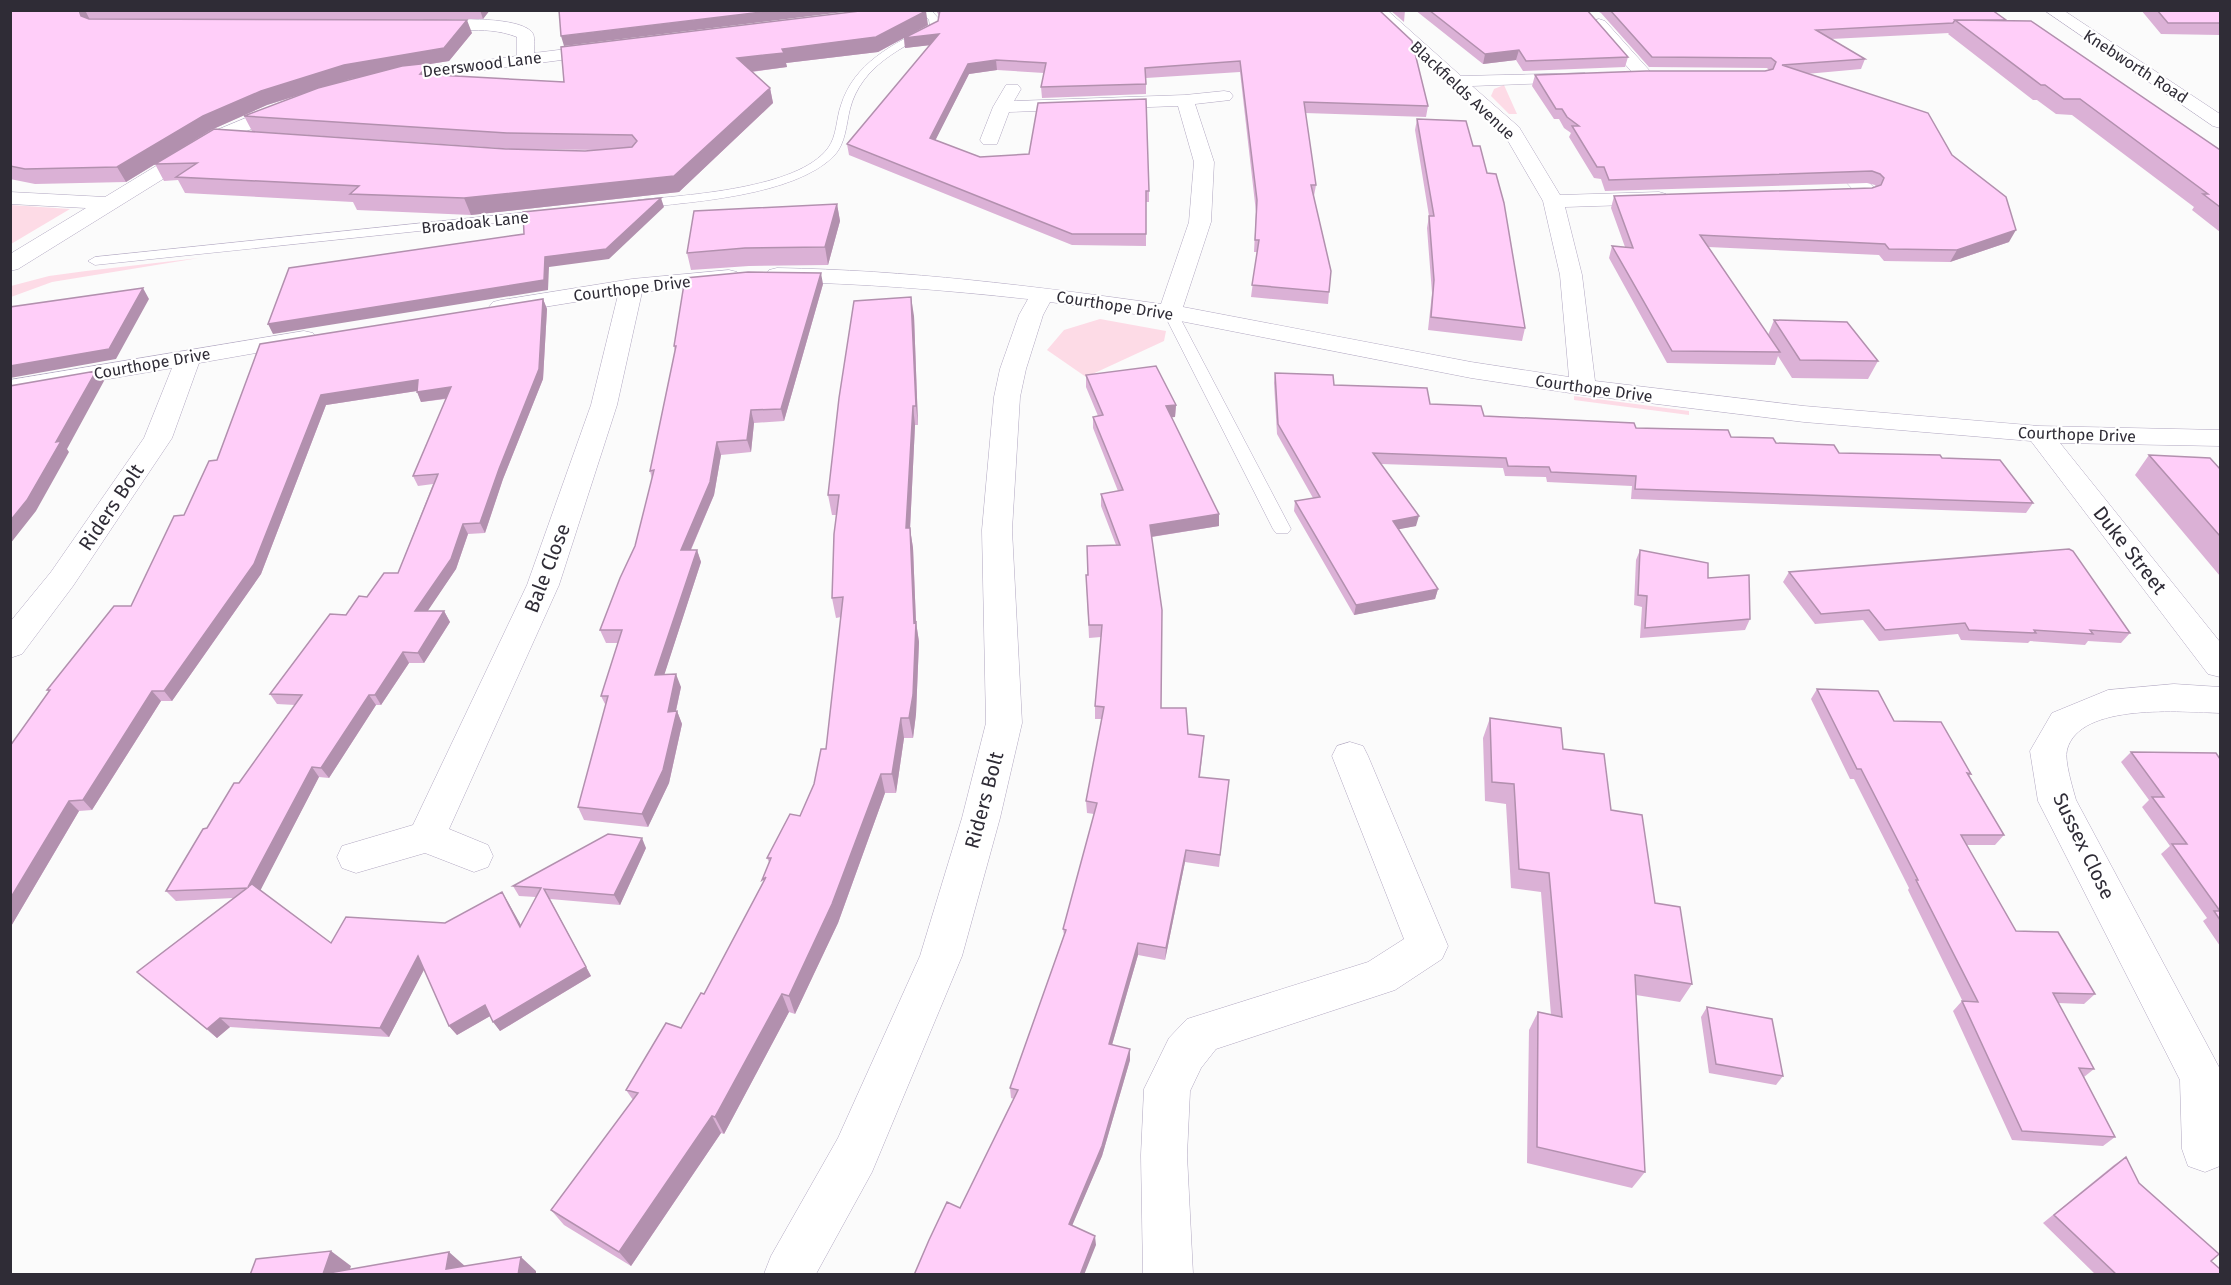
<svg xmlns="http://www.w3.org/2000/svg" width="2231" height="1285" font-family="'Fira Sans',sans-serif">
<style>
.green{fill:#fddbe6}
.lines{fill:none;stroke-linecap:round;stroke-linejoin:round}
.service-casing{stroke:#b1a7c1;stroke-width:1}
.minor-casing{stroke:#b1a7c1;stroke-width:1}
.service{fill:#fff;fill-rule:evenodd}
.minor{fill:#fff;fill-rule:evenodd}
.wall{fill:#dbb1d6;fill-rule:evenodd}
.shaded-wall{fill:#b290ae}
.building{fill:#ffcef9;stroke:#b290ae;stroke-width:1.5}
.labels{text-anchor:middle;stroke-width:4.5;stroke-linejoin:round;paint-order:stroke}
.far-street-label{font-size:16px;fill:#2f2c36;stroke:#fff}
.street-label{font-size:20px;fill:#2f2c36;stroke:#fff}
</style>
<rect width="100%" height="100%" fill="#fbfbfb"/>
<path class="green" d="M1504,85l13,29h-8l-18,-18 3,-7z
M10,205h1l59,4 -59,35z
M199,258l-147,24 -41,15v-11l38,-10 37,-5z
M1100,319l66,12 -2,10 -78,36 -39,-27 17,-20z
M1574,396l115,15v4l-115,-15z"/>
<g class="lines">
<defs>
<path id="service" d="M931,10l8,9 -1,10c-36,18 -77,37 -88,80 -4,16 -4,34 -16,47 -40,40 -142,46 -196,52l-6,-4 6,-4c48,-5 160,-11 190,-52 9,-12 8,-29 13,-43 13,-42 52,-61 89,-79l-1,-6 -8,-9z
M549,210l6,4 -2,3 -458,48 -7,-4 7,-4z
M1170,308l7,4 114,217 -3,4h-12l-3,-4 -110,-217z"/>
<path id="minor" d="M1369,10h18l74,66 124,-3 3,4 -3,4 -6,1 -107,4 47,41 41,68 99,-3 7,2 3,4 -3,4 -7,2 -94,3 17,68 13,106 209,25 235,20 181,4v16l-160,-3 160,199v35l-12,-3 -177,-233 -227,-19 -221,-27 -112,-17 -301,-59 -120,-17 -7,13 -17,54 -6,28 -8,133 10,193 -22,95 -38,138 -90,216 -56,102h-52l7,-18 67,-118 82,-182 42,-138 24,-95 -4,-193 12,-133 6,-28 19,-54 9,-16c-84,-9 -167,-16 -251,-17l-8,-2 -3,-5 3,-5 8,-2c129,2 256,18 384,36l28,-82 5,-60 -16,-56 -169,6 -12,32h-14l-3,-4 13,-33 13,-22h12l3,4 -7,12 171,-6 39,-4 6,1 3,4 -3,4 -35,4 19,58 -3,60 -28,85 288,55 98,15 -9,-102 -17,-74 -39,-67z
M2044,10h19l157,104v14l-7,-2z
M1599,19l6,2 44,49 3,4 -3,4h-12l-44,-51 -2,-3 2,-3z
M424,20c23,0 89,-5 107,11 5,4 3,17 3,22l73,-9 8,5 -8,5 -220,29 -6,-1 -3,-4 3,-4 6,-1 130,-17v-19c-36,-14 -67,-1 -99,-9l-2,-3 2,-3z
M289,100l6,2 3,4 -3,4 -69,30 -208,129 -8,2v-17l76,-46 -76,-4v-12l95,5 107,-65z
M1852,171l7,2 30,29 4,4 -4,4c-18,5 -32,-17 -44,-29l-3,-4 3,-4z
M729,270l8,2 4,5 -4,5 -95,10 -25,113 -58,180 -110,244 39,16 5,11 -5,11 -14,5 -49,-19 -69,20 -14,-5 -5,-11 5,-11 71,-21 114,-240 64,-180 27,-110 -117,19 -8,-2 -4,-5 4,-5 8,-2 131,-21z
M304,331l9,2 3,5 -3,5 -114,20 -27,75 -99,148 -51,68 -12,4v-36l41,-50 93,-134 28,-70 -162,28v-16z
M2174,684l46,3v26c-37,-1 -141,-11 -153,37 -3,10 6,39 9,50l144,269v97l-15,6 -17,-6 -6,-17 -2,-69 -142,-279 -8,-50 22,-38 56,-23z
M1350,742l13,4 5,10 80,190 -6,13 -47,31 -179,59 -15,19 -11,23 -3,64 6,119h-50l-2,-119 3,-66 25,-51 18,-19 181,-57 36,-23 -72,-183 5,-10z"/>
</defs>
<use href="#service" class="service-casing"/>
<use href="#minor" class="minor-casing"/>
<use href="#service" class="service"/>
<use href="#minor" class="minor"/>
</g>
<path class="wall" d="M10,10h480l-7,9 -309,1 298,13 -23,28 -19,3 4,11 130,7 364,-57 -50,27 -92,11 1,4 -35,5 18,16 3,15 -94,89 -208,23 -114,-5 -4,-8 -168,-9 -7,-13 -14,1 -9,-17 97,-33 -8,-15 61,-23 -38,12 -56,25 -85,52 -91,2 -25,-5zM365,76l-35,9 20,-6zM252,131l260,18 87,1 -14,1 -79,-2z
M936,10h443l49,96 -2,11 -121,-4 11,72 -2,11 15,96 -1,12 -77,-7 6,-45h-3l2,-40 -16,-140 -94,6v16l-104,4 -1,-11 3,-14 -47,-3 -28,4 -34,66 45,17 169,34v11h-3v44l-74,-1 -223,-90 -2,-11 83,-99 -25,3 -1,-10 34,-17 1,-5z
M1390,10h15l-1,12z
M1415,10h178l-4,2 39,45 -3,10 -102,4 -7,-11 -33,4z
M1595,10h397l14,10 214,130v82l-28,-22 2,-3 -122,-92 -16,-1 -19,-14h-4l-85,-66 1,-1 -118,6 34,20 -4,10 -55,5 146,81 57,87 -59,20 -66,-1 -5,-6 -171,-8 60,88 6,-15 104,41 -10,18 -76,-1 -14,-22 -3,9 -108,-2 -58,-105 3,-12 13,1 -14,-39 3,-12 258,-8 4,-1 -1,-2 -8,-2 -262,8 -4,-12 -7,-1 -25,-41 2,-4 -7,-5 -5,-9h-5l-22,-33 3,-11 230,-4 4,-1 -2,-2 -118,-1 -48,-54z
M2141,10h79v25l-59,-1z
M1417,119l56,27 52,182 -3,13 -94,-11 4,-37 -5,-65 2,-12 -14,-86z
M837,204l3,17 -12,44 -79,1 -58,4 -4,-17z
M823,284l-39,137 -30,2 -3,29 -30,3 -7,40 -23,55h6l4,12 -37,113 17,12 -5,24h1l5,13 -13,59 -21,44 -64,-7 -6,-13 28,-101 -5,-10 17,-53h-12l-6,-13 35,-84 17,-67 -2,-8 25,-119 -1,-6z
M543,299l4,10 -4,70 -40,100 -18,54 -17,1 -12,35 -29,42h17l6,11 -26,41h-15l-28,42h-5l-47,73 -10,-1 -59,113 71,53 114,-20 57,-31 19,34 15,-29 -17,-1 -6,-10 133,-38 -26,57 -70,-6 41,77 -91,55 -10,-15 -33,19 -8,-9 -25,-57 -35,68 -159,-10 -13,11 -80,-66 96,-74 -57,3 -10,-10 41,-63 88,-123 -18,-1 -7,-10 76,-79 21,-18 31,-24 35,-89 -15,2 -5,-10 33,-77 -25,3 -4,-11 -91,14 -65,169 -89,127h-11l-69,109 -13,1 -69,117v-182l39,-54 -2,-2 84,-84 53,-91 33,-55 43,-116z
M914,316l4,109h-3l-5,104 3,19 3,74 3,20 -3,72 -3,24h-9l-8,55h-11l-47,130 -43,91 -6,-2 -65,122 -3,-1 -90,133 -67,-41 -13,-15 82,-110 -7,-10 55,-62 23,-34 59,-111 6,-21 -2,-4 33,-42 14,-32 12,-35 15,-132 -5,1 -4,-20 4,-83h-4l-4,-20z
M1275,373l155,31 54,12 152,12 95,9 108,16 103,5 91,45 -7,10 -395,-14 1,-13 -85,-4 -1,-5 -41,-1 -2,-8 -122,-4 35,62 -18,3 40,60 -3,10 -81,16 -60,-104 1,-10 18,-3 -36,-64 -3,-51z
M1086,375l90,30 -1,12h-4l48,97v12l-67,11 9,171 42,40 -3,29 29,3 -10,87 -34,-5 -20,98 -27,-5 -26,90 18,4v11l-28,96 -30,69 24,20 -136,-37 54,-109 -3,-1 -1,-10 54,-153 -1,-6 31,-115 -7,-1 -1,-12 16,-82h-7v-13l6,-69 -12,1 -3,-63h2l28,-30 -15,-39v-12l17,-3 -25,-63v-11l5,-1 -12,-29z
M2149,455l71,14v107l-85,-101z
M1640,550l68,28 42,41 -5,11 -105,8 2,-31 -8,-2 2,-45z
M1789,572l341,61 -9,10 -33,-2 -3,4 -55,-4 -2,2 -67,-3 -3,-6 -79,7 -16,-21 -48,4 -32,-42z
M1817,689l77,32 77,53 -2,2 35,59 -9,10h-29l50,86 79,63 -11,10 -26,-1 36,66 -10,8 31,60 -12,9 -91,-6 -59,-129 9,-10 1,1 -55,-112 1,-2 -55,-109h-4l-39,-80z
M1490,718l73,31 48,61 81,174 -12,18 -44,-7 9,177 -13,16 -105,-25 2,-133 9,-18 13,3 -10,-123 -30,-4 -5,-84 -21,-3 -2,-63z
M2131,752l89,7v187l-17,-25 4,-3 -46,-64 9,-8 -28,-39 7,-7 -28,-38z
M1707,1007l76,69 -7,9 -67,-12 -8,-56z
M2126,1157l13,26 72,78 9,14h-124l-53,-52 71,-58z"/>
<path class="shaded-wall" d="M79,10h6l5,10 -9,-4z
M480,10h10l-7,9z
M778,10h82l-296,36 -3,-10z
M926,11l2,14 -50,27 -92,11 1,4 -47,6 -3,-15 45,-9z
M467,20l5,13 -23,28 -19,3 5,14 -15,-4 9,-9 -79,14 -83,26 -56,25 -85,52 -9,-15 86,-51 58,-25z
M939,34l1,10 -35,4 -1,-10z
M1519,50l-3,10 -33,4 2,-10z
M996,60l1,10 -28,4 -38,75 -1,-11 38,-74z
M770,88l3,15 -94,89 -208,23 -7,-17 210,-22z
M661,198l3,9 -55,52 -60,8 -1,23 -275,44 -5,-10 277,-67z
M837,204l3,17 -12,44 -3,-18z
M2016,230l-7,12 -59,20 7,-12z
M821,273l2,11 -39,137 -3,-12z
M143,288l6,11 -33,60 -106,19v-12z
M911,297l3,19 4,109 -2,-19z
M543,299l4,10 -4,70 -40,100 -18,54 -5,-10z
M96,371l8,10 -37,68 2,3 -33,59 -26,33v-23z
M418,380l5,10 -97,15 -65,169 -89,127 -8,-10 157,-296z
M451,387l5,10 -35,5 -4,-10z
M1176,405l-1,12 -9,1v-12z
M913,406l2,19 -5,104 3,19 3,75v-1l3,20 -3,72 -3,24 -4,-20 5,-95 -8,-95z
M751,410l3,13 -3,29 -4,-12z
M717,442l4,13 -7,40 -29,68 -4,-13z
M1219,514v12l-69,11v-12z
M1419,516l-3,10 -26,5 3,-10z
M463,524l5,10 -12,35 -35,52 -6,-10z
M697,550l4,12 -41,126 -5,-13z
M1438,589l-3,10 -81,16 2,-10z
M444,611l6,11 -26,41 -6,-10z
M403,652l6,11 -28,42 -6,-10z
M676,674l5,13 -8,37 -5,-12z
M152,691l9,10 -69,109 -9,-10z
M369,695l7,10 -47,73 -8,-10z
M677,711l5,13 -13,59 -21,44 -6,-13z
M901,718l3,20 -8,55 -4,-19z
M312,767l7,10 -62,120 -9,-10z
M881,774l4,19 -47,130 -43,91 -6,-18z
M69,801l10,10 -69,117v-29z
M642,838l4,10 -26,57 -6,-10z
M1186,850l-1,12 -20,98 1,-12z
M544,889l47,87 -91,55 -7,-9z
M502,892l6,10 19,34 -7,-9z
M1138,943v12l-29,100v-11z
M418,956l8,10 -37,71 -9,-9z
M782,994l7,18 -65,122 -9,-17z
M485,1005l7,10 -35,20 -8,-9z
M220,1018l10,9 -13,11 -10,-9z
M1130,1049v11l-28,96 -33,77v-9z
M712,1116l9,17 -90,133 -12,-14z
M1095,1236l1,9 -12,30h-4z
M331,1251l20,15 -3,9 -25,-1z
M449,1252l17,15 -20,2z
M521,1257l15,14v4h-18z"/>
<path class="building" d="M10,10h69l2,6 8,3 378,1 -23,28 -100,17 -83,26 -58,25 -86,51 -92,2 -15,-3z
M559,10h219l-217,26z
M868,10l58,1 -50,26 -94,12 2,4 -47,5 33,30 -96,88 -210,22 -114,-4 9,-8 -183,-9 21,-14 -42,1 59,-35 292,20 79,2 47,-4 5,-6 -5,-6 -125,-2 -263,-17 74,-28 84,-22 28,-3 -10,11 144,8 -3,-35z
M940,10h439l33,31 16,65 -124,-4 12,83h-5l20,86 -2,21 -77,-7 7,-45h-4l2,-40 -17,-139 -95,7 1,16 -105,3 5,-24 -50,-3 -28,4 -38,74 50,19 49,-3 9,-51 108,-4 3,92h-3v43h-74l-225,-90 92,-110 -35,4 34,-17z
M1429,10h158l41,47 -102,4 -7,-11 -34,4z
M1610,10h382l14,10h-51l-2,3 -137,7 49,29 -83,6 146,48 24,42 54,42 10,33 -59,20 -68,-1 -4,-5 -185,-9 80,117 -108,-1 -60,-105 21,2 -19,-52 258,-8 9,-3 3,-7 -4,-4 -8,-3 -263,9 -5,-13h-7l-25,-41h7l-12,-9 -5,-8h-6l-21,-34 111,-4h119l8,-2 3,-7 -5,-4 -119,-1z
M2157,10h63v13h-52z
M1955,20l76,1 189,129v57l-17,-13h5l-128,-95h-16l-19,-14h-4z
M1417,119l49,2 7,25h7l7,27 9,1 8,29 21,125 -94,-11 3,-37 -5,-64h5z
M661,198l-55,51 -61,8 -1,23 -276,44 21,-56 235,-34 -1,-22z
M837,204l-12,43 -80,1 -58,5 7,-42z
M748,272l73,1 -40,136 -30,1 -4,30 -30,2 -7,40 -29,68h16l-42,125 21,-1 -8,38 9,-1 -14,59 -21,44 -64,-7 30,-111h-7l21,-66h-22l20,-52 15,-32 19,-76 -4,1 26,-125h-2l11,-68z
M143,288l-34,61 -99,17v-59z
M911,297l5,109h-3l-7,122h4l4,95 2,-1 -3,73 -4,23h-8l-9,56h-11l-49,130 -43,92 -7,-2 -67,123 -3,-1 -93,136 -68,-42 87,-117 -12,-3 40,-67 15,5 20,-35 3,1 62,-117 -4,3 9,-22h-4l23,-44 10,2 14,-32 7,-35h5l17,-152 -11,1 2,-64 5,-39h-11l11,-97 15,-97z
M543,299l-4,70 -40,100 -19,54 -17,1 -12,35 -36,52h29l-26,42 -15,-1 -28,43h-6l-48,73 -9,-1 -64,120 4,-3 79,59 15,-26 99,6 57,-31 18,35 21,-39 -28,-2 95,-52 34,4 -28,57 -70,-6 42,78 -93,55 -8,-17 -36,21 -31,-70 -38,72 -160,-10 -13,11 -70,-57 110,-84 -81,3 37,-62 4,-1 27,-45h5l63,-88 -32,-1 60,-80 16,1 13,-19 8,1 17,-24h14l40,-99 -25,2 38,-89 -34,5 1,-12 -97,15 -67,169 -90,127h-12l-69,109 -14,1 -59,98v-153l40,-56h-3l67,-84h17l43,-90 10,-1 25,-54 8,-1 43,-116z
M1774,320l73,2 31,39 -78,-1z
M1156,366l20,39 -10,1 53,108 -69,11 12,85 -1,98h25l2,26 16,2 -5,41 30,3 -9,75 -34,-5 -20,98 -28,-5 -29,101 21,5 -28,97 -33,78 26,12 -15,39h-166l15,-35 18,-38 13,6 58,-118 -8,-2 56,-158 -3,-1 34,-126 -11,-2 18,-94 -9,-1 7,-81h-13l-3,-50h2l-1,-29 33,-1 -19,-51 22,-4 -30,-73 10,-2 -17,-40z
M96,371l-40,71 5,-1 -34,59 -17,21v-135z
M1275,373l58,2 1,10 93,3 3,16 51,2 3,10 150,7 2,5 92,2 3,7 42,1 3,5 58,2 5,8 101,2 2,3 58,2 33,43 -398,-14 1,-13 -85,-4 -2,-5 -41,-1 -2,-8 -133,-5 46,63 -26,5 45,68 -82,16 -61,-104 25,-4 -42,-73z
M2149,455l61,3 10,11v67z
M2069,549l4,2 57,82 -40,-3 3,4 -59,-4 2,3 -67,-3 -4,-7 -80,7 -16,-20 -48,4 -32,-42z
M1640,550l68,13v15l41,-3 1,44 -105,9 2,-32 -9,-1z
M1817,689l61,2 16,30 47,1 30,52 -4,-1 37,62h-43l55,96 42,1 37,62 -42,-1 41,76 -15,-1 36,69 -93,-6 -60,-130 16,1 -62,-122h2l-57,-111h-4z
M1490,718l71,10 2,21 41,5 7,56 31,5 13,88 25,4 12,77 -57,-9 10,197 -108,-25 1,-135 24,5 -13,-144 -30,-4 -5,-85 -22,-2z
M2131,752l85,1 4,6v161l-6,-9h6l-48,-67h15l-35,-47h12z
M1707,1007l65,12 11,57 -67,-12z
M2126,1157l13,26 80,71 -8,7 9,8v6h-103l-63,-60z
M331,1251l-8,23 126,-22 -3,17 75,-12 -3,18h-268l6,-16z"/>
<g class="labels">
<g class="far-street-label">
<text transform="translate(482 64) rotate(-7)" y="6">Deerswood Lane</text>
<text transform="translate(2136 66) rotate(33)" y="6">Knebworth Road</text>
<text transform="translate(1463 90) rotate(43)" y="6">Blackfields Avenue</text>
<text transform="translate(475 222) rotate(-6)" y="6">Broadoak Lane</text>
<text transform="translate(632 288) rotate(-7)" y="6">Courthope Drive</text>
<text transform="translate(1115 305) rotate(9)" y="6">Courthope Drive</text>
<text transform="translate(152 363) rotate(-10)" y="6">Courthope Drive</text>
<text transform="translate(1594 388) rotate(8)" y="6">Courthope Drive</text>
<text transform="translate(2077 434) rotate(2)" y="6">Courthope Drive</text>
</g>
<g class="street-label">
<text transform="translate(111 507) rotate(-56)" y="7">Riders Bolt</text>
<text transform="translate(2130 550) rotate(52)" y="7">Duke Street</text>
<text transform="translate(547 568) rotate(-69)" y="7">Bale Close</text>
<text transform="translate(984 800) rotate(-75)" y="7">Riders Bolt</text>
<text transform="translate(2084 846) rotate(64)" y="7">Sussex Close</text>
</g>
</g>
<rect width="2231" height="1285" fill="none" stroke="#2f2c36" stroke-width="24"/>
</svg>
